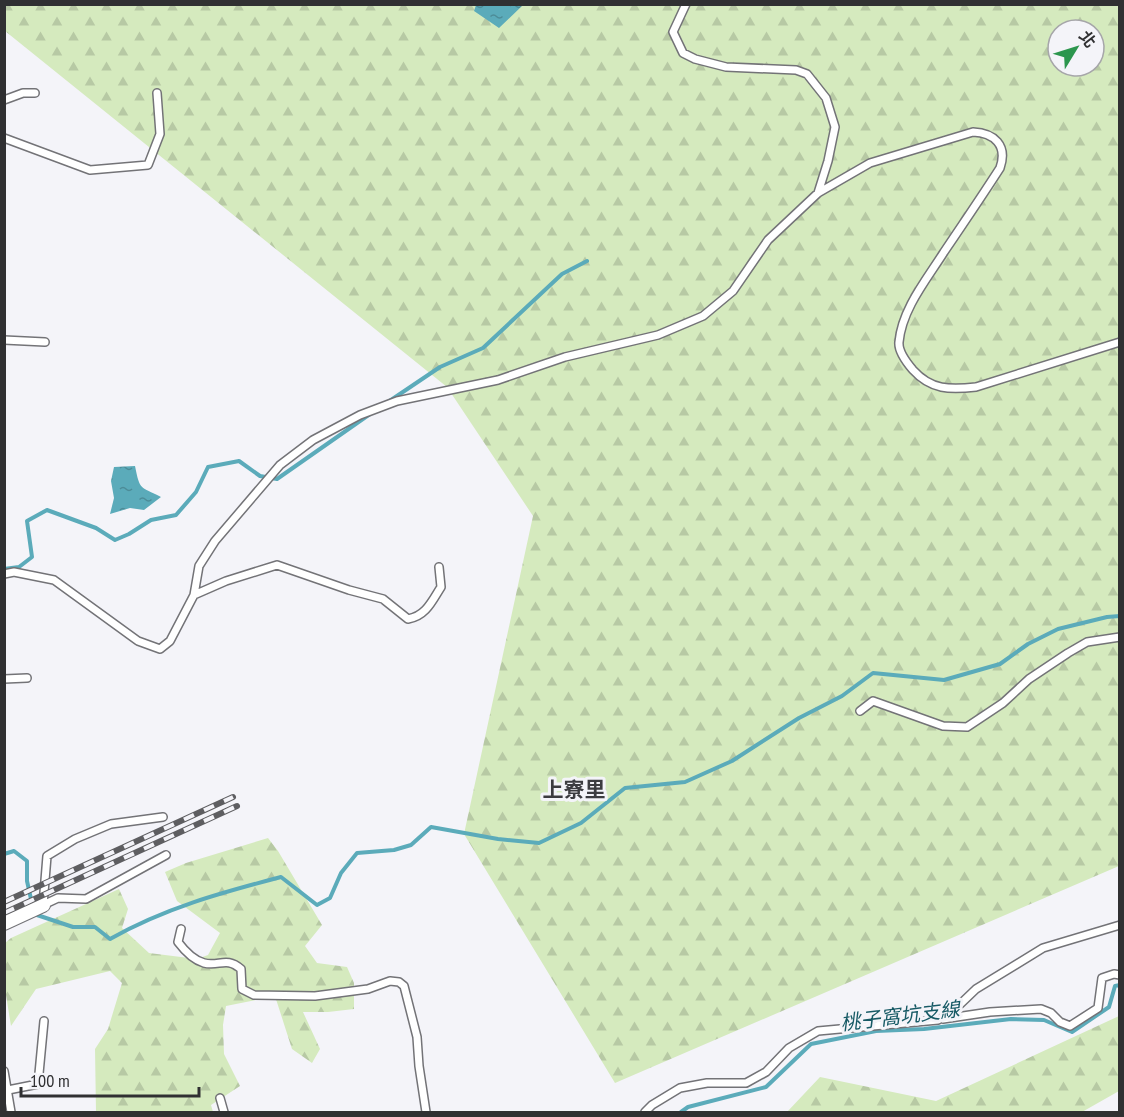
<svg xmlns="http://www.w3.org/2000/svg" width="1124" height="1117" font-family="'PT Sans Narrow','Noto Sans TC',sans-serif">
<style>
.forest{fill:url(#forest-firs);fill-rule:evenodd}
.water{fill:url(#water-ripples)}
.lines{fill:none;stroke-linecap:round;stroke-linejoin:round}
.stream{stroke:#5babba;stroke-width:4}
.lane-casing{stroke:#737377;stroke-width:10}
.street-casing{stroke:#737377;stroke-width:16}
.lane{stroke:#fff;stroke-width:7}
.street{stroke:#fff;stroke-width:14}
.rail-casing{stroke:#5e5e61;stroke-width:6}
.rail{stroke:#f4f4f9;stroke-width:4;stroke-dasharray:11;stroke-linecap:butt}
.labels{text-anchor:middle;stroke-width:6;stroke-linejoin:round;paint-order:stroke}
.water-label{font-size:20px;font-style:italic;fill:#175a65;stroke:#f4f4f9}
.quarter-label{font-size:21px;font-weight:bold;fill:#3c3c40;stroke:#f4f4f9}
</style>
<defs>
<pattern id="forest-firs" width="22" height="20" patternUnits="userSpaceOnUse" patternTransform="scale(1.5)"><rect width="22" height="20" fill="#d5eabe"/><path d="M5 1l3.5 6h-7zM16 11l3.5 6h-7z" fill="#b7c9a4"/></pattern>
<pattern id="water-ripples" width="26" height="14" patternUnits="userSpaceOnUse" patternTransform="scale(1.5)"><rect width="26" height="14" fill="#5babba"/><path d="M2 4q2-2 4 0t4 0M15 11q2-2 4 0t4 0" fill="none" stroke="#4c8c98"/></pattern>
</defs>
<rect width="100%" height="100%" fill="#f4f4f9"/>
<path class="forest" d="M4,5h1115v861l-504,217 -151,-249 69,-318 -86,-129 -442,-356zM1058,30h36v36h-36z
M268,838l10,13 44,74 -17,21 12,17 30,4 7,16v26l-26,3h-25l17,37 -8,14 -20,-14 -17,-53 -49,10 -3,19 1,29 16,32 -29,19 2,7h-117l-1,-63 13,-20 14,-46 -12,-12 -74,18 -25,37 -6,-37 -1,-45 7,-6 108,-49 9,20 -6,19 27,25 48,6 11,-4 12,-22 -43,-32 -12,-29 21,-9z
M1119,1016v75l-37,21h-295l33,-35 116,24z"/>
<path class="water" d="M476,5v-1l47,1 -24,23 -25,-17z
M135,466c5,25 5,20 26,31l-17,13 -14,-2 -20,6 4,-16 -3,-17 3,-14z"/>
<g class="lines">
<path class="stream" d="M388,402l52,-35 43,-19 79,-74 25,-13
M4,569l15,-2 13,-10 -5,-36 20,-11 49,18 19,12 14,-6 22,-14 25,-5 20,-23 12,-25 31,-6 21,15 17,3 93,-65
M4,854l10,-3 13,10v20l4,18
M34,914l39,13h22l15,12c55,-31 110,-46 171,-62l36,28 13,-7 11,-25 16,-20 37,-3 17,-5 20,-18 67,12 41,4 42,-20 44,-35 60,-6 47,-21 67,-43 43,-22 31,-23 71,7 56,-16 28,-20 30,-15 49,-12 13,-1
M681,1112l7,-5 78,-20 45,-43 65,-13 48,-2 87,-10 33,1 28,12 37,-25 6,-21 5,-1"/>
<defs>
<path id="lane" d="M686,4l-13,28 10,21 12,6 31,8 70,3 11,4 19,24 9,29 -7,34 -10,32
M4,100l19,-7h12
M4,138l86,32 58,-5 12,-31 -3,-41
M4,340l41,2
M4,574l10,-2 40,8 84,61 22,8 10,-8 24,-46 32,-14 51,-16 72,25 34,9 25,20c18,-3 24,-18 33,-32l-2,-20
M194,595l5,-29 16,-25 65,-76 33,-25 47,-25 37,-14 101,-21 67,-23 93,-22 45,-19 30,-25 35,-51 50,-47 52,-30 103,-31c21,1 35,13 27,36 -18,28 -37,56 -56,84 -17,27 -42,57 -45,90 -1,9 8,21 14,28 18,20 37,20 63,17l144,-45
M4,679l23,-1
M860,711l13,-10 70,25 24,1 36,-24 26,-24 39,-26 19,-11 33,-5
M163,817l-52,7 -36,15 -28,17 -4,49 15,-7 28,1 80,-44
M181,929l-3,13c6,8 15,18 26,21 15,4 22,-7 37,6l1,20 12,6 61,1 53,-7 22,-8 9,1 5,4 13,51 2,29 7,46
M943,1019l47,-7 51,-3 10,4 9,9 10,4 28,-18 4,-30 12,-4 6,1
M4,1071l7,41
M8,1090l30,-6 6,-63
M220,1098l4,14
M645,1112l7,-7 28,-17 27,-5h39l20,-11 23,-24 29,-17 120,-11 15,-9 23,-22 67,-41 77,-23"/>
<path id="street" d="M4,923l39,-18"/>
</defs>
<use href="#lane" class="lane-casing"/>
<use href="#street" class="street-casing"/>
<use href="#lane" class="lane"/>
<use href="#street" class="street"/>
<defs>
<path id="rail" d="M4,902l229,-105
M4,913l233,-107"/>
</defs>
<use href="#rail" class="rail-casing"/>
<use href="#rail" class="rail"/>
</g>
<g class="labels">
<g class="water-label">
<text transform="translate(900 1016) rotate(-7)" y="7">桃子窩坑支線</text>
</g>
<g class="quarter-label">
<text x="574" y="797">上寮里</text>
</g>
</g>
<rect width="1124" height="1117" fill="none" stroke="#303032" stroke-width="12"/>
<g transform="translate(1076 48) rotate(52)"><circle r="28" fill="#f4f4f9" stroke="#a6a6a9" stroke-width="1.5"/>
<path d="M0-4.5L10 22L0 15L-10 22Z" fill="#2c964e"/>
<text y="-9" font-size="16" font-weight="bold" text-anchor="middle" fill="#303032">北</text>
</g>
<path d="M21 1087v9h178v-9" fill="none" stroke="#303032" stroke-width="3"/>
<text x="30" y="1087" font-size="18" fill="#303032" stroke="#f4f4f9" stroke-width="4.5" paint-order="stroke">100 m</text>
</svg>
